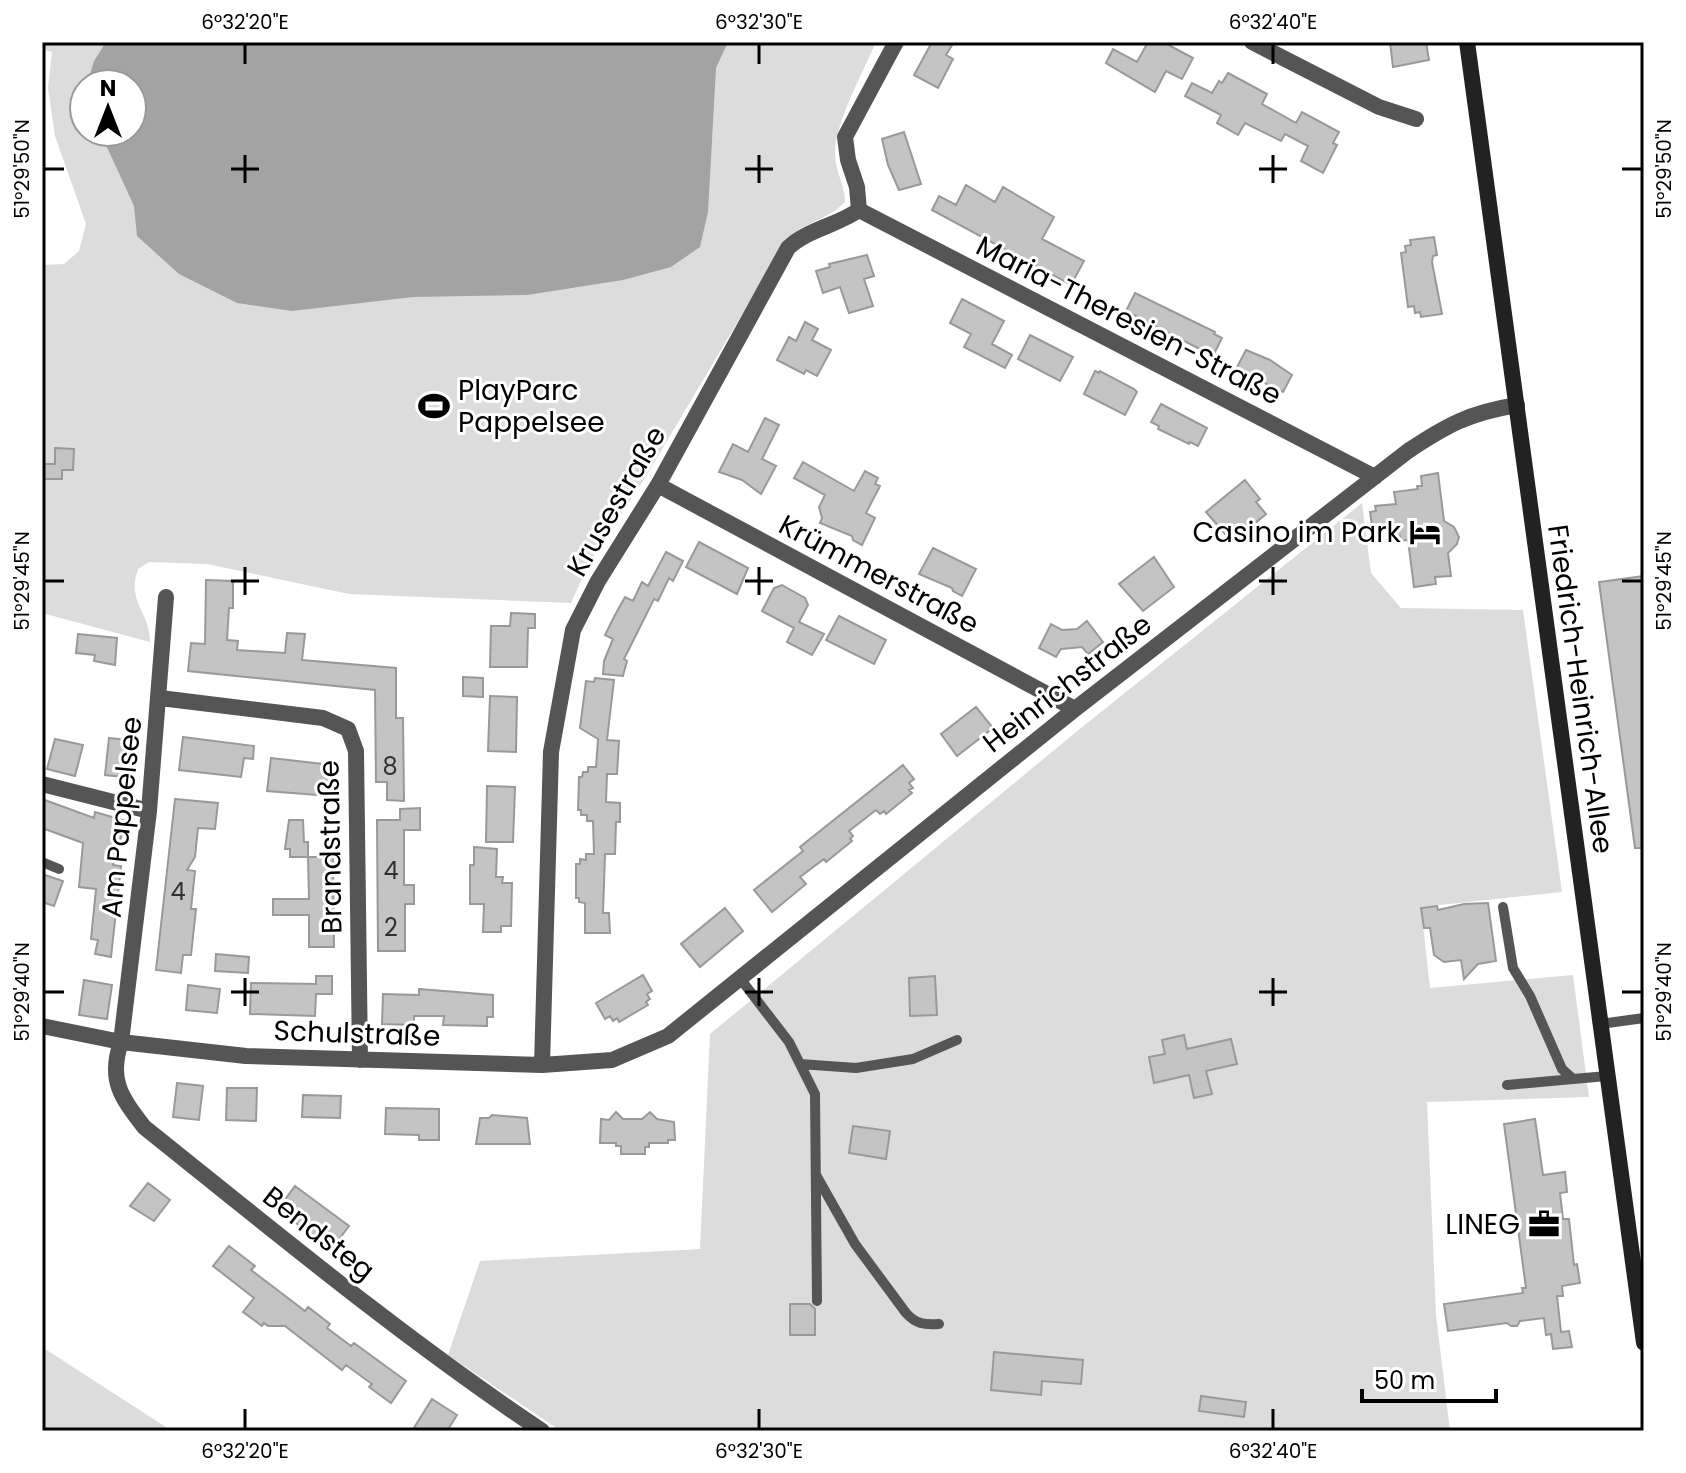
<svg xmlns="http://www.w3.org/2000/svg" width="1686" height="1473" font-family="Poppins,sans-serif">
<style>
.green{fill:#dcdcdc;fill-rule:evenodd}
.water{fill:#a3a3a3}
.building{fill:#c4c4c4;stroke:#999;stroke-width:2}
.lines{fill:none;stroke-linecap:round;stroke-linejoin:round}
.service{stroke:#555;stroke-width:10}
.minor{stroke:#555;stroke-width:16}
.secondary{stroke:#222;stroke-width:16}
.ticks{fill:none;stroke:#000;stroke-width:3}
.labels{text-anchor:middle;stroke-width:6;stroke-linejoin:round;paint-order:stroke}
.number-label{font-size:24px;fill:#313131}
.street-label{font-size:28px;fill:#000;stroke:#fff}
.poi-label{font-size:28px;fill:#000;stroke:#fff;text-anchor:end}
.neatline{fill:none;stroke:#000;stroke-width:3}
.ticks-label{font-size:20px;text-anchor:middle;fill:#000}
</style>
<rect width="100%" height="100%" fill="#fff"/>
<path class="green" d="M42,42h834c-12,28 -42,83 -41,112 0,17 10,31 10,48 -18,19 -42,19 -60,40l-140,236 -55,83 -19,42 -222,-9 -142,-30 -58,-2 -11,7c-12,32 12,43 12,73l-108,-29v-348l22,-1 15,-13 7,-27 -31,-88 -7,-48 4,-36 -10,-3zM84,84h48v48h-48z
M1362,503l9,70 30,35 122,2 39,282 -141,15 9,81 143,-13 16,122 -162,5 9,213 14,116h-889l-113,-76 32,-94 220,-12 10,-215 371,-306z
M42,1347l130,84h-130z"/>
<path class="water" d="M106,42h622l-12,26 -8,144 -8,35 -29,20 -48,13 -96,15 -114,2 -121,14 -55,-8 -58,-29 -42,-38 -3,-30 -34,-74h32v-48h-43l-1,-3 6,-20z"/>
<path class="building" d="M932,42h22l-8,13 7,4 -15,29 -24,-13z
M1148,42h15l30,16 -11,21 -16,-8 -11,21 -49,-29 7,-14 24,13z
M1390,42h36l3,18 -36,7z
M1228,73l39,21 -5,10 34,19 6,-11 37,20 -6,11 4,2 -14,28 -22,-12 7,-15 -23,-12 -4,7 -36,-18 -7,12 -21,-12 4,-8 -36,-19 7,-13 20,10 7,-12 3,2z
M904,132l17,52 -22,6 -11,-25 -6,-26z
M966,185l29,17 8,-15 51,30 -12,22 42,22 -13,24 -139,-75 7,-14 17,9z
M1434,237l3,18 -4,1 -1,6 10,52 -21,3 -1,-5 -5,1 -1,-7 -6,1 -7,-54 5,-1 -1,-6 6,-1 -1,-5z
M867,255l7,21 -10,3 9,27 -24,7 -9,-26 -17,6 -7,-22 14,-4 -1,-3z
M1135,293l80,39 -1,2 8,4 -9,18 -87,-45z
M962,299l42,22 -12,23 20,11 -7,13 -41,-21 7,-13 -21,-11z
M805,322l13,7 -6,11 19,10 -14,26 -11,-6 -2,4 -27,-14 12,-23 7,4z
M1030,335l43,22 -13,24 -42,-22z
M1246,350l24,10 22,15 -9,17 -47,-23z
M1095,371l4,2 1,-2 34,18 3,3 -12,23 -41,-21z
M1161,404l46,24 -9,18 -8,-4 -1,2 -31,-15 1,-3 -8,-4z
M765,418l14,7 -17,34 14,7 -15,28 -19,-14 -23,-8 14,-28 15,8z
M55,448l19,1 -1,21h-11v9h-20v-15h13z
M803,462l51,29 11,-20 13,7 -3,6 5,2 -14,27 9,5 -13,27 -9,-5 -1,-4 -32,-13 2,-5 -3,-11 6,-12 -31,-17z
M1438,473l6,48 10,6 5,10 -2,7 -9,9 3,23 -16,1 1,7 -22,3 -6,-47 -8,1v-5l-7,1 -1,-9 -14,1v-4h-6l-2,-13 6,-1 -1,-5 21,-2 -2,-12 24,-3 -1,-3h5l-1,-10z
M1245,480l15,19 -4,3 10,12 -34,28 -26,-30z
M699,542l49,26 -11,26 -51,-27z
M933,548l43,21 -14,27 -9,-5 -1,-3 -33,-14z
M666,552l17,9 -10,20 -4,-3 -11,23 -4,-2 -30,60 3,2 -4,15 -20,-2 1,-13 9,-22 -8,-4 10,-20 10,-18 8,4 9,-19 6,4z
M1154,557l20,30 -31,24 -24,-27z
M1644,576v272h-9l-36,-266z
M206,580l27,1v27h-4l-2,32 11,1 -1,9 48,3 2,-20 18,1 -3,26 94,8v50h7l1,83 -17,-1v-18h-11l-1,-92 -187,-19 3,-28 14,1z
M782,585l23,13 3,7 -9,17 25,12 -12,21 -25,-13 7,-14 -32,-17 12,-23z
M511,613l24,1v14h-7l-1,39h-37l1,-41h19z
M839,616l47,24 -12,24 -48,-24z
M1087,621l16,21 -15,12 -6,-7 -10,1 -11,1 -5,8 -17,-9 12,-24 11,6 15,-1z
M78,634l39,4 -2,27 -21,-4 1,-6 -19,-2z
M463,677l20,1v19l-20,-1z
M595,678l19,2 -7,60 12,1 -2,33h-10l-1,28 14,1v19h-4l-1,32h-10l-2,59h6l1,20h-25v-30l-6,-1v-4h-3v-34h4v-5l6,1v-6h8l-1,-33h-6v-6h-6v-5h-3l1,-33h3l1,-5h5v-5h8l2,-28 -18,-11 6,-47 8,1z
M490,696l27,1 -1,55 -28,-1z
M976,707l17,21 -36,28 -16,-22z
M183,737l71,9 -1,13 -9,-1 -3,19 -62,-7z
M109,738l28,3 -4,37 -28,-3z
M55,739l28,6 -8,31 -28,-7z
M271,758l61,7 -2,31 -63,-5z
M903,765l11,14 -5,4 4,5 -4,2 3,3 -26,21 -2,-3 -4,3 -4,-4 -27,21 4,5 -3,3 2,2 -26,21 -2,-3 -24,18 6,7 -34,28 -18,-22 49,-39 -3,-4z
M487,786l28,1 -2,55h-27z
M42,799l52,19 1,-6 31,9 -13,44 8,1 -10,91 -16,-3 3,-14 -7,-1 5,-50 -17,-2 4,-44 -41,-15z
M175,799l43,4 -3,26 -17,-1 -3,29 -8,13 8,1 -4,38h5l-5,46h-8l-2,18 -25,-3z
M420,808v22h-16v55h10v19h-9v47h-27l-1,-131h23v-11z
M289,820h14l1,22h4v15h-18v-8h-5z
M474,847l23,2 -1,28h7l-1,6h10l-1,43h-10v6h-18l1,-28h-14v-39h4z
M308,857h25l1,90h-25v-32h-36v-16h36z
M42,874l21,7 -9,25 -12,-4z
M1488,903l8,58 -18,3 -14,15 -3,-19 -17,2 -10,-7 -4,-27h-6l-3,-20 16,-2 1,4 26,-6z
M725,908l18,23 -43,36 -19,-23z
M216,954l33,3 -1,16 -33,-2z
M643,975l9,16 -5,3 3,5 -4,3 2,3 -29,17 -2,-4 -4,3 -3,-5 -5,3 -9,-16z
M316,976h16v18h-16l-1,22 -65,-2 1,-31 65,1z
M935,976l2,39 -27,1 -1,-38z
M84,980l28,5 -5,34 -28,-4z
M188,985l32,4 -3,24 -31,-3z
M419,989l74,6v22h-6v9l-44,-1 1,-9h-30v9l-32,-1 1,-30 36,1z
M1184,1035l3,14 44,-10 6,25 -31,7 6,23 -18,4 -5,-23 -35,8 -5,-26 16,-3 -3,-14z
M177,1083l26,3 -4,34 -26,-3z
M227,1088h30l-1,33 -30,-1z
M303,1095l38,1 -1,22 -38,-1z
M386,1108l53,1v31h-20v-5l-34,-1z
M616,1112l7,7h19l8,-7 7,7 17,3 1,18h-7v3h-19v4h-4v7h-24v-8h-5v-3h-16l1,-24 8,1z
M492,1115l35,3 3,26h-54l4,-26h9z
M1535,1119l8,56 22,-3 2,20 -7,1 3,26h6l5,46 3,-1 3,19 -18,3 1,10h-6l4,36 8,-1 3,16 -19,2 -2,-15 -5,1 -2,-17 -24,3 -3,5h-6l-4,-3 -59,8 -4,-27 79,-11 -1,-5h4l-22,-164z
M853,1126l37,5 -4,28 -37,-6z
M148,1183l22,17 -16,21 -24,-15z
M295,1186l54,40 -18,24 -53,-41z
M229,1246l26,20 -4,4 54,41 3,-4 22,17 -3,4 24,18 3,-3 52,38 -15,22 -22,-16 3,-3 -26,-19 -4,5 -57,-44h-17l-4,-3 -2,3 -19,-14 11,-14 -41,-32z
M790,1304h20l5,5v26h-25z
M994,1352l89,8 -2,24 -39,-3 -1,14 -50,-5z
M1201,1396l45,6 -2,15 -45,-6z
M432,1399l25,16 -10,16h-35z"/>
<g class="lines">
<path class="service" d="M42,862l17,7
M1503,907l10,61 17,28 32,73 11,10 34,-3
M739,977l50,65 26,52 2,207
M1600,1024l44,-6
M800,1064l56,4 57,-9 44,-19
M1507,1085l66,-6
M816,1175l39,69 51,69c10,11 18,12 33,11"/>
<path class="minor" d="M1252,42l127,65 37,12
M859,210l516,267
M658,485l417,224
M166,597l-17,214 -28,231c-13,38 0,55 23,85 130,104 259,211 398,304
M160,698l163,20 25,11 8,22 4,309
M42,784l107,27
M42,1026l79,16 125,14 296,9 70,-5 56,-24 407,-327 333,-258c39,-26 61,-38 109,-46
M542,1065l9,-313 22,-122 25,-49 60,-96 130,-237c20,-19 48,-22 71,-38l-2,-23 -9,-27 -3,-23 51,-95"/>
<path class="secondary" d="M1467,42l177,1301"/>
</g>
<path class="ticks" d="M245,44v20M759,44v20M1273,44v20M245,155v28M759,155v28M1273,155v28M44,169h20M231,169h28M745,169h28M1259,169h28M1622,169h20M245,567v28M759,567v28M1273,567v28M44,581h20M231,581h28M745,581h28M1259,581h28M1622,581h20M245,978v28M759,978v28M1273,978v28M44,992h20M231,992h28M745,992h28M1259,992h28M1622,992h20M245,1409v20M759,1409v20M1273,1409v20"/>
<defs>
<symbol id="stadium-bare" viewBox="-9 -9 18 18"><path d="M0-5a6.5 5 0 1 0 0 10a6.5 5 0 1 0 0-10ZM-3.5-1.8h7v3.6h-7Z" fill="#000" stroke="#fff" stroke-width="2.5" paint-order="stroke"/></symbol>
<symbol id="hotel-bare" viewBox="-9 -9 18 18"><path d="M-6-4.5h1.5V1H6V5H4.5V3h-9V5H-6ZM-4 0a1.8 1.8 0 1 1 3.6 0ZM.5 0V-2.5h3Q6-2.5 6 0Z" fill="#000" stroke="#fff" stroke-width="2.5" paint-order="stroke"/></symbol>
<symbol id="office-bare" viewBox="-9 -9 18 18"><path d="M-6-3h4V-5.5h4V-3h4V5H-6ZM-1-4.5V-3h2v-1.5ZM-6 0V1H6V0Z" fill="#000" stroke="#fff" stroke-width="2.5" paint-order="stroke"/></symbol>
</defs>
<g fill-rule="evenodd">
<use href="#stadium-bare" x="412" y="384" width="44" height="44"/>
<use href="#hotel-bare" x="1403" y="510" width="44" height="44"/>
<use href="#office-bare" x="1522" y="1202" width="44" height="44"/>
</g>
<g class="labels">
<g class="number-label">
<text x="390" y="775">8</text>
<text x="391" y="879">4</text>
<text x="178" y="900">4</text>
<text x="391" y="936">2</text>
</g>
<g class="street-label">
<text transform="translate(1129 320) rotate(27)" y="10">Maria-Theresien-Straße</text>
<text transform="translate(616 501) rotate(-60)" y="10">Krusestraße</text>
<text transform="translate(879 574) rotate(28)" y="10">Krümmerstraße</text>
<text transform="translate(1067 683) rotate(-38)" y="10">Heinrichstraße</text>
<text transform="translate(1581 689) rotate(82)" y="10">Friedrich-Heinrich-Allee</text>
<text transform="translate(121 817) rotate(-84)" y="10">Am Pappelsee</text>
<text transform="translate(330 847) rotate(-91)" y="10">Brandstraße</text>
<text transform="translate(357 1033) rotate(2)" y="10">Schulstraße</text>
<text transform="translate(319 1233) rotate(38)" y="10">Bendsteg</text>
</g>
<g class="poi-label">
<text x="458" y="400" text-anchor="start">PlayParc<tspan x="458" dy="32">Pappelsee</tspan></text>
<text x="1401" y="542">Casino im Park</text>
<text x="1520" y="1234">LINEG</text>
</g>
</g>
<rect width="1686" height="1473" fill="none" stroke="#ffffff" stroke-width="88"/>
<g transform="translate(108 108)"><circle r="38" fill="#ffffff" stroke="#999999" stroke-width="2"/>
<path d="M0-6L14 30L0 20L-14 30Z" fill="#000000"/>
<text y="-12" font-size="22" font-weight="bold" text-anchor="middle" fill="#000000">N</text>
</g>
<path d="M1362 1389v12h134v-12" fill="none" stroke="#000000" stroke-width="4"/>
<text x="1374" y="1389" font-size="24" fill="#000000" stroke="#ffffff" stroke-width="6" paint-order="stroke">50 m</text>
<rect x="44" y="44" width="1598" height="1385" class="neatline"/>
<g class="ticks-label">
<text x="245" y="29">6°32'20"E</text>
<text x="759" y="29">6°32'30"E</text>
<text x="1273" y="29">6°32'40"E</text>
<text transform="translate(22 169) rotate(-90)" y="7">51°29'50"N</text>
<text transform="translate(1664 169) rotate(-90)" y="7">51°29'50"N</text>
<text transform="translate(22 581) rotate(-90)" y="7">51°29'45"N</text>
<text transform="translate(1664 581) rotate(-90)" y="7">51°29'45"N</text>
<text transform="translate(22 992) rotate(-90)" y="7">51°29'40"N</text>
<text transform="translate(1664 992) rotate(-90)" y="7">51°29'40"N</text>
<text x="245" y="1458">6°32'20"E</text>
<text x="759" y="1458">6°32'30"E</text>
<text x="1273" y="1458">6°32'40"E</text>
</g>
</svg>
